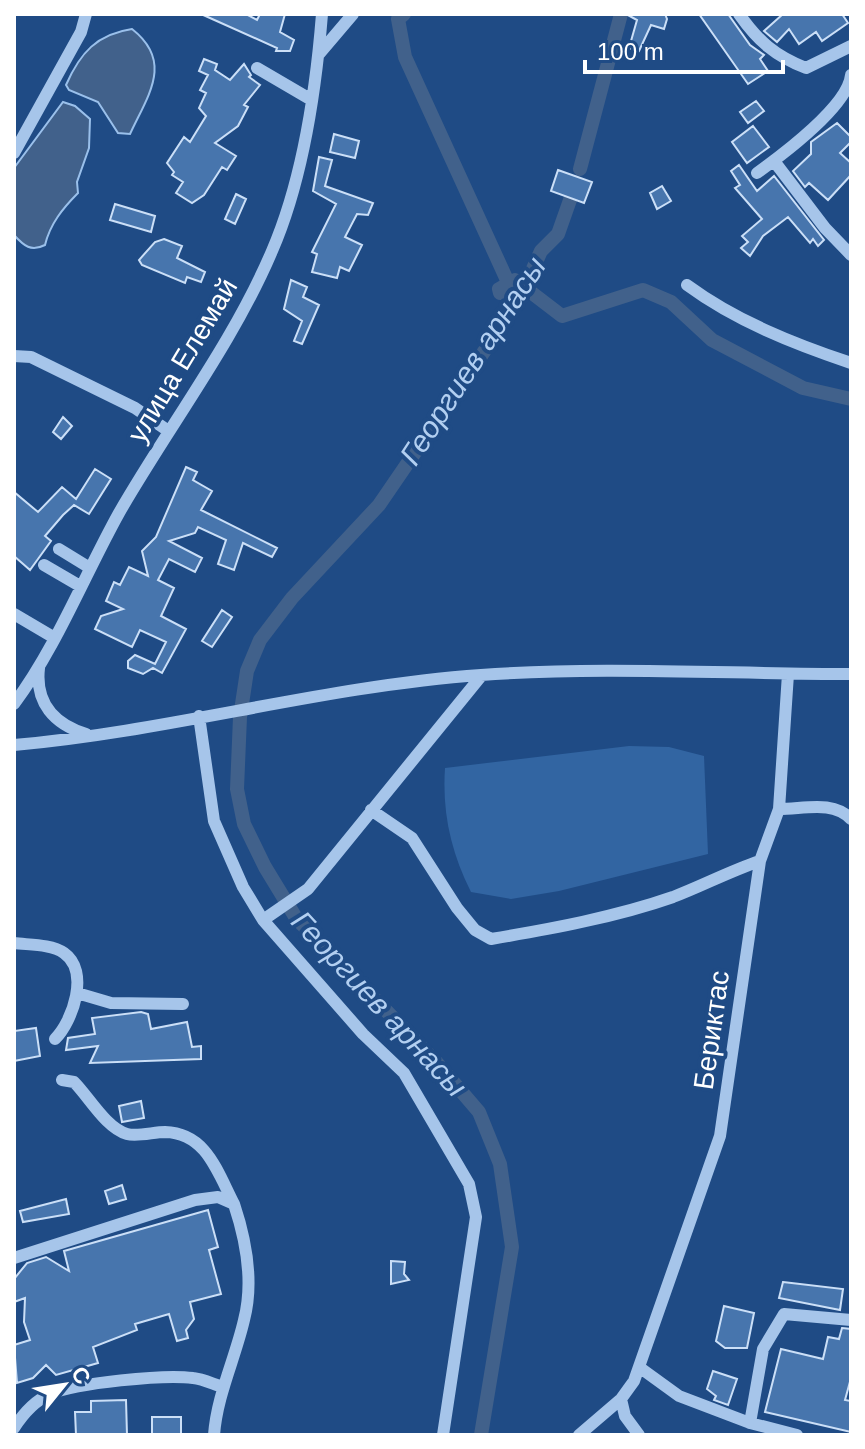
<svg xmlns="http://www.w3.org/2000/svg" width="865" height="1449" font-family="Arial,sans-serif">
<style>
.green{fill:#3265a2}
.water{fill:#41618b;stroke:#9ac0eb;stroke-width:2}
.lines{fill:none;stroke-linecap:round;stroke-linejoin:round}
.canal{stroke:#41618b;stroke-width:14}
.building{fill:#4775ad;stroke:#cbdff7;stroke-width:2}
.minor{stroke:#a6c5ea;stroke-width:12}
.labels{text-anchor:middle;stroke-width:8;stroke-linejoin:round;paint-order:stroke}
.street-label{font-size:28px;fill:#fff;stroke:#1f4b85}
.water-label{font-size:30px;font-style:italic;fill:#b2cff1;stroke:#1f4b85}
</style>
<rect width="100%" height="100%" fill="#1f4b85"/>
<path class="green" d="M629,746l40,1 35,9 4,98 -149,37 -48,8 -40,-7c-20,-40 -29,-79 -26,-124z"/>
<path class="water" d="M132,29c42,33 16,66 -2,105l-12,-1 -20,-31 -29,-12 -3,-5c14,-32 31,-51 66,-56z
M63,102l12,4 15,13 -1,29 -12,34 1,11c-15,15 -28,31 -33,52 -14,7 -21,1 -31,-10v-67z"/>
<g class="lines">
<path class="canal" d="M404,14l-6,5 7,38 107,234
M580,169l41,-155
M500,293l-1,-4 16,-9 47,36 81,-26 28,12 41,38 91,48 48,11
M481,1435l31,-188 -12,-83 -21,-52 -42,-49 -141,-145 -31,-51 -21,-43 -7,-35 3,-72 7,-46 13,-31 32,-42 87,-93 139,-203 23,-51 17,-17 12,-34"/>
</g>
<path class="building" d="M201,14h45l11,6 3,-6h25l-5,18 14,8 -4,11h-14l1,-3z
M626,14h39l2,5 -3,10 -13,-4 -12,26 -10,-3 8,-28z
M699,14h29l22,31 14,10 -4,4 8,12 -20,13z
M783,14h59l6,9 -26,18 -6,-9 -17,12 -10,-15 -12,13 -13,-11z
M204,59l13,5 -2,6 15,10 14,-16 7,11 -2,2 11,8 -16,20 4,2 -10,19 -23,17 21,13 -9,14 -5,-3 -18,28 -12,8 -16,-10 7,-11 -11,-7 2,-3 -7,-9 17,-26 6,5 16,-26 -7,-8 7,-15 -6,-3 8,-15 -9,-4z
M756,101l8,10 -16,12 -8,-11z
M837,123l14,14v5l-11,11 11,10v12l-23,25 -19,-17 -4,4 -12,-16 18,-17v-12z
M753,126l16,21 -22,16 -15,-21z
M334,134l25,7 -4,17 -25,-6z
M319,157l13,3 -7,26 48,17 -5,12 -11,-1 -12,23 17,8 -13,26 -9,-4 -3,11 -25,-6 5,-18 -5,-2 24,-48 -23,-13z
M739,165l18,26 17,-15 50,64 -6,6 -5,-7 -3,4 -22,-26 -25,19 -13,20 -9,-8 7,-6 -6,-6 20,-17 -27,-31 5,-3 -9,-14z
M558,170l34,12 -8,21 -33,-12z
M662,186l9,15 -14,8 -7,-16z
M236,194l10,5 -11,25 -10,-5z
M115,204l40,12 -4,16 -41,-12z
M164,239l18,7 -5,12 28,14 -4,10 -14,-5 -2,6 -43,-18 -3,-5 16,-18z
M291,280l16,7 -4,10 16,8 -17,39 -8,-3 8,-20 -18,-12z
M63,417l9,9 -11,13 -8,-7z
M186,467l11,5 -4,8 19,11 -11,19 76,38 -5,9 -29,-14 -9,27 -16,-6 8,-24 -28,-13 -3,6 -26,8 33,17 -7,14 -26,-13 -11,21 16,8 -13,28 25,13 -24,44 -9,-5 -10,6 -15,-6v-7l7,-6 20,9 11,-22 -26,-12 -8,17 -37,-18 6,-13 22,-7 -17,-8 8,-19 6,3 9,-18 19,9 -6,-25 14,-14z
M95,469l16,10 -22,35 -15,-9 -11,10 -18,21 6,5 -21,29 -16,-14v-64l24,20 24,-25 14,12z
M222,610l10,7 -20,30 -10,-6z
M141,1012l7,2 3,15 36,-7 5,25 9,-1v13l-111,4 8,-17 -32,4 2,-12 27,-4 -3,-16z
M36,1028l4,28 -26,5v-30z
M141,1101l3,17 -22,4 -3,-16z
M122,1185l4,14 -17,5 -4,-13z
M66,1199l3,15 -46,8 -3,-11z
M208,1210l10,37 -9,3 12,44 -31,8 4,17 -8,11 2,8 -11,3 -8,-27 -34,10 2,6 -44,17 5,16 -42,12 -10,-10 -13,13 -16,5 -3,-38 16,-5 -6,-18 1,-24 -11,4v-23l13,-16 19,-6 23,14 -5,-20z
M391,1261l14,1 -1,12 5,6 -18,4z
M783,1282l60,7 -3,21 -61,-12z
M724,1306l30,7 -7,35h-22l-9,-7z
M842,1328l9,1v49l-6,22 6,1v31l-86,-20 16,-63 42,10 5,-22 11,2z
M713,1371l24,8 -9,26 -14,-5 2,-4 -9,-7z
M126,1400l1,35h-51l-1,-23h16v-11z
M152,1417h29v18h-29z"/>
<g class="lines">
<path class="minor" d="M739,14c19,27 36,42 67,54l45,-22
M319,54l34,-40
M257,68l53,31
M14,153l67,-121 5,-18
M774,161l51,67 26,27
M757,173c25,-18 91,-67 94,-98
M687,285c49,36 107,59 164,78
M14,356l17,1 104,51 32,22
M59,549l31,19
M44,565l36,21
M14,614l39,23
M39,668c-4,35 15,56 47,66
M14,704c43,-58 70,-128 105,-191 50,-87 114,-170 153,-262 30,-69 44,-162 50,-237
M199,716l15,105 29,66 20,33 100,114 41,39 65,111 7,33 -33,218
M14,745c157,-14 310,-59 467,-70 123,-9 247,-1 370,-1
M779,809c25,0 54,-9 72,10
M371,810l41,28 45,70 18,22 16,9c59,-10 125,-22 182,-42 29,-11 57,-26 87,-36
M263,920l45,-31 174,-214
M14,943c15,2 37,1 50,10 26,18 9,68 -9,86
M77,993l34,10 72,1
M62,1080l12,2c15,15 32,46 53,52 10,3 27,-2 38,-2 41,1 52,39 69,72
M14,1258l181,-58 23,-3 16,7c12,36 20,78 10,116 -9,39 -27,75 -30,115
M639,1367l40,29 71,27 47,12
M621,1399l4,17 14,19
M750,1423l13,-74 21,-35 67,6
M14,1428c9,-14 20,-27 36,-34 27,-11 114,-20 143,-16 10,1 20,6 30,9
M579,1435l42,-36 13,-18 86,-245 40,-275 19,-52 9,-135"/>
</g>
<g class="labels">
<g class="street-label">
<text transform="translate(182 360) rotate(-59)" y="10">улица Елемай</text>
<text transform="translate(711 1030) rotate(-82)" y="10">Бериктас</text>
</g>
<g class="water-label">
<text transform="translate(473 361) rotate(-57)" y="10">Георгиев арнасы</text>
<text transform="translate(379 1004) rotate(47)" y="10">Георгиев арнасы</text>
</g>
</g>
<rect width="865" height="1449" fill="none" stroke="#ffffff" stroke-width="32"/>
<g transform="translate(64 1385) rotate(60)" stroke="#1f4b85" stroke-width="6" paint-order="stroke">
<path d="M0-6L14 30L0 20L-14 30Z" fill="#ffffff"/>
<text y="-12" font-size="22" font-weight="bold" text-anchor="middle" fill="#ffffff">С</text>
</g>
<path d="M585 60v12h198v-12" fill="none" stroke="#ffffff" stroke-width="4"/>
<text x="597" y="60" font-size="24" fill="#ffffff" stroke="#1f4b85" stroke-width="6" paint-order="stroke">100 m</text>
</svg>
